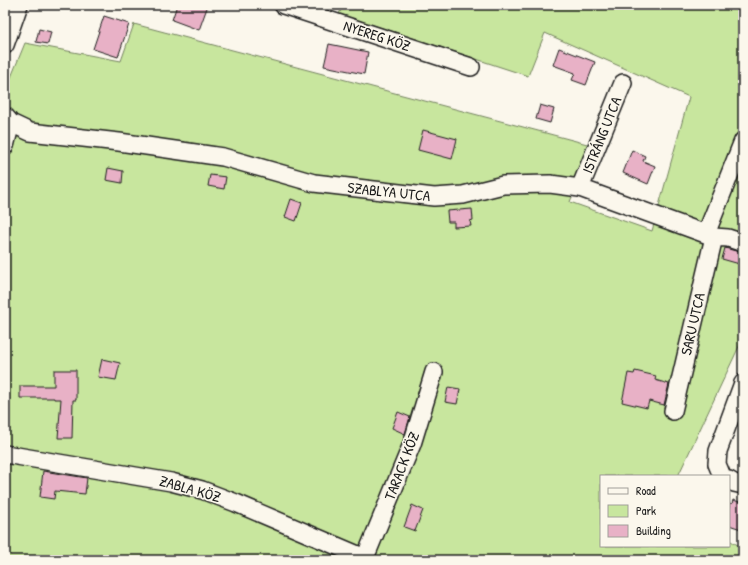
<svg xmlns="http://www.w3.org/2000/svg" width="748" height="565" font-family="'Patrick Hand',sans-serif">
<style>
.green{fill:#c8e69e;stroke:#72815d}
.building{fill:#e8b1c6;stroke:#1c1c1c}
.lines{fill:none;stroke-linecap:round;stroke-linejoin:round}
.minor-casing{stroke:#1c1c1c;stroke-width:20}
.minor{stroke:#fbf7ec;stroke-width:17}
.labels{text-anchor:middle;stroke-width:3;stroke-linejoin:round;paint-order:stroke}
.street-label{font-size:15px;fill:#1c1c1c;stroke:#fbf7ec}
</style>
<rect width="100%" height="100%" fill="#fbf7ec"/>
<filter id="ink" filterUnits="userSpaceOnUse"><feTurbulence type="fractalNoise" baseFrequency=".025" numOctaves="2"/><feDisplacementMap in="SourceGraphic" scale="8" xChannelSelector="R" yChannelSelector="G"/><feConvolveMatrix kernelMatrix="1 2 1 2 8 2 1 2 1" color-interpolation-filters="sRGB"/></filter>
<g filter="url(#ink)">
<path class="green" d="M343,5h386l14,4v329l-65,138h-77v70h128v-6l14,8v12h-738v-474l2,1 18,-44 96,18 13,-37 457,121 -21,57 82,29 37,-134 -144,-64 -17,43 -189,-62z"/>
<path class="building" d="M177,5h31l-9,25 -27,-10z
M104,16l25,8 -11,33 -25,-8z
M39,29l12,3 -3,12 -12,-2z
M329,44l39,8 -4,22 -40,-8z
M559,48l36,14 -9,23 -14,-5 3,-7 -22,-8z
M540,105l14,4 -4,14 -14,-4z
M423,130l34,9 -5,20 -34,-9z
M632,150l13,6 -2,5 12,5 -7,18 -25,-11z
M108,168l15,3 -1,12 -16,-3z
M210,175l16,2 -2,12 -16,-3z
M291,199l11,4 -6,18 -11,-4z
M472,209l1,11 -3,1 1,5 -17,1v-5h-6l-1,-11z
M725,248l18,5v12l-21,-6z
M102,359l18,4 -4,17 -18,-3z
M54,370h22v30h-3l-1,38h-14l3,-39h-7v-1h-34v-12h34z
M635,371l21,5 -1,4 14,4 -5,21 -15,-4 -2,7 -25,-6 6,-29 6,1z
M448,387l12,2 -3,15 -12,-2z
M398,412l12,5 -5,17 -13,-6z
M43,471l44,7 -2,16 -30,-3 -1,8 -14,-2z
M733,500l10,3v20l-2,6 -12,-4v-22l3,1z
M412,505l11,5 -8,21 -11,-4z"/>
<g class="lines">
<defs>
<path id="minor" d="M283,5l188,62
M5,45l14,-40
M5,116l6,7 19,9 89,10 104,15 91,26 120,14 29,-2 40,-10 47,-1 30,4 134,49 14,1 15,5
M5,146l6,-23
M580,188l43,-105
M706,234l37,-93
M673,411l41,-174
M5,454l166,28 31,8 34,13 129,55 47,-114 22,-72
M722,476l-5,-12 1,-13 25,-68
M729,480l5,3 9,2"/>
</defs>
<use href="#minor" class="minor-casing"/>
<use href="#minor" class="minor"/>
</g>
</g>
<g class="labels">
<g class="street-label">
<text transform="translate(377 36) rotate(18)" y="5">NYEREG KÖZ</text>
<text transform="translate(602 135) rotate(-68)" y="5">ISTRÁNG UTCA</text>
<text transform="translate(389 192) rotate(6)" y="5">SZABLYA UTCA</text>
<text transform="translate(693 324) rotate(-77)" y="5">SARU UTCA</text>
<text transform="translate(402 466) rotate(-69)" y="5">TARACK KÖZ</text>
<text transform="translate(190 489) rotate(16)" y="5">ZABLA KÖZ</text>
</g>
</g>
<rect width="748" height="565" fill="none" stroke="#fbf7ec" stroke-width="20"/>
<rect x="10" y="10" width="728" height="545" fill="none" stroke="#1c1c1c" stroke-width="1.5" filter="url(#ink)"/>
<rect x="600" y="475" width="130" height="72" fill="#fbf7ec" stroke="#a29f99"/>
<rect x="608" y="488" width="20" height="6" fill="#fbf7ec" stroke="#a29f99"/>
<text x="636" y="495" font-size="12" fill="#1c1c1c">Road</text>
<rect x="608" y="505" width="20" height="12" fill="#c8e69e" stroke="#a29f99"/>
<text x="636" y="515" font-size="12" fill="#1c1c1c">Park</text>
<rect x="608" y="525" width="20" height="12" fill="#e8b1c6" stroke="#a29f99"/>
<text x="636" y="535" font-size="12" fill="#1c1c1c">Building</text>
</svg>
